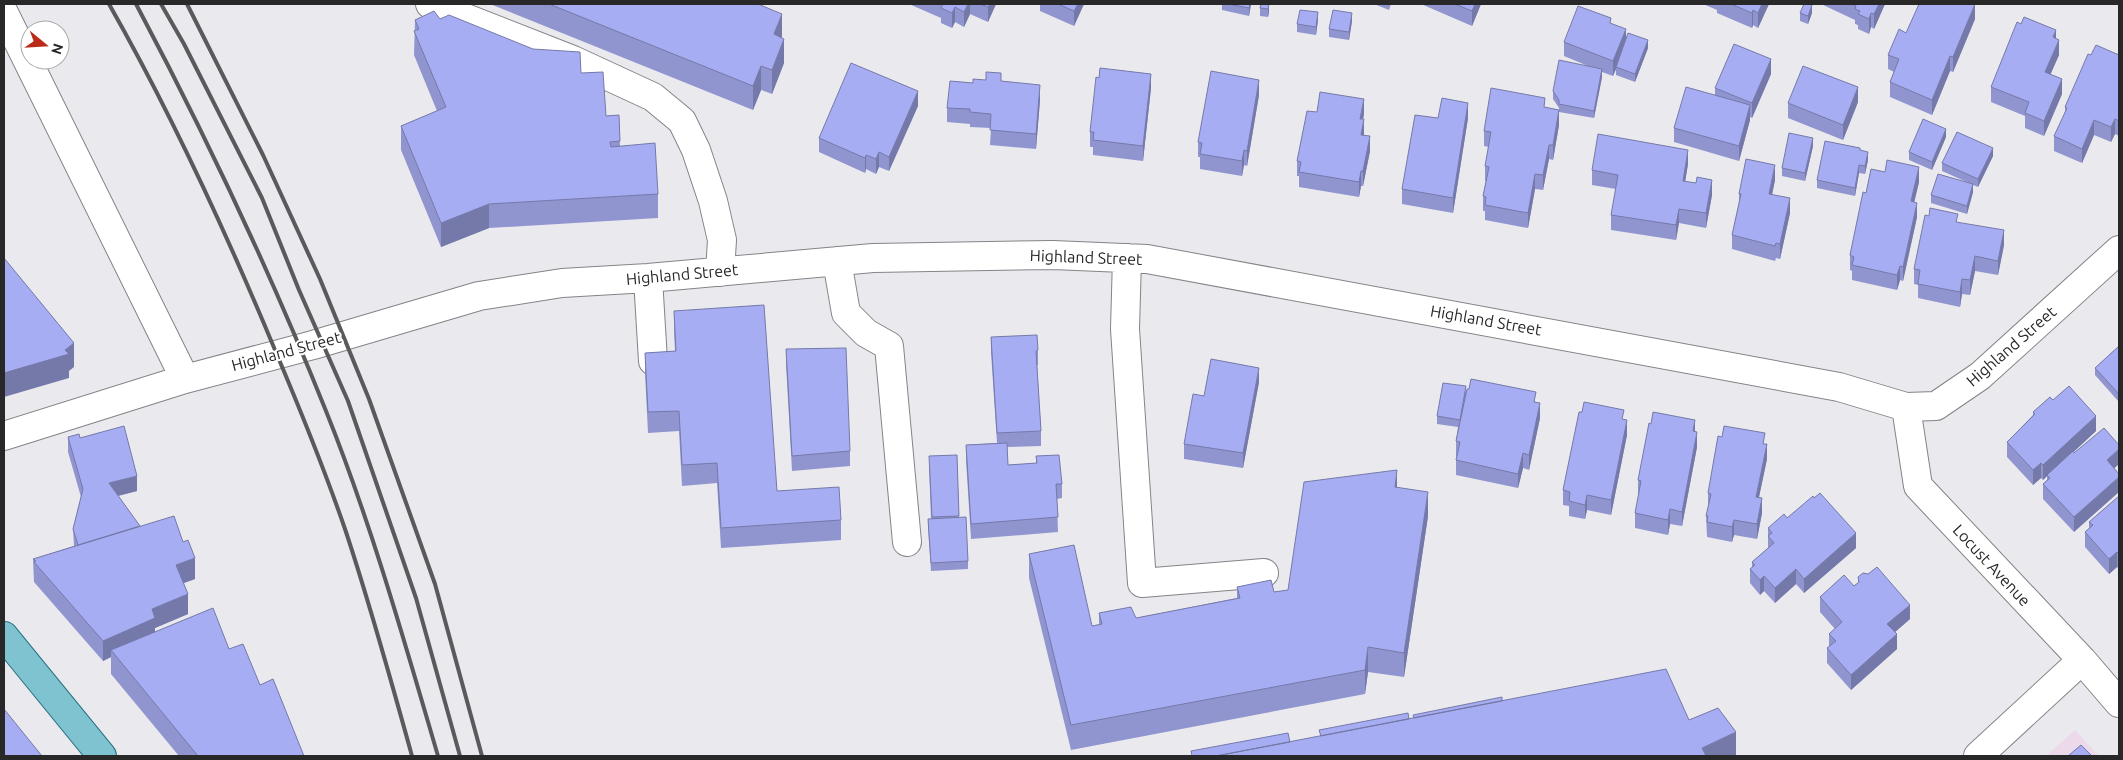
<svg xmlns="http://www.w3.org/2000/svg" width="2123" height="760" font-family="Ubuntu,sans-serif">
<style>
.commercial{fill:#ecdaeb}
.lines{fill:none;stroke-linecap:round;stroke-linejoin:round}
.minor-casing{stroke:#848488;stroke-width:30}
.major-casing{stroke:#297281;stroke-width:30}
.minor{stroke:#fff;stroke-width:28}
.major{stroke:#7fc2d0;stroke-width:28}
.rail{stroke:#5a5a5c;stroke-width:4}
.wall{fill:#9095d0}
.shaded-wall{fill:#7579a9}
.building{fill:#a7adf2;stroke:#7579a9}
.labels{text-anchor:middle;stroke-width:4;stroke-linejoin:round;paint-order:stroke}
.street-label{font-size:16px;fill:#282829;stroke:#fff}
</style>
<rect width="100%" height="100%" fill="#eaeaee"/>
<path class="commercial" d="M2075,730l24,26h-53z"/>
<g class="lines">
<defs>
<path id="minor" d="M430,4l143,56 80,37 29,24 14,29 17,51 9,39 -2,32
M4,13l181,366
M1127,258l-2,71 17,254 122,-10
M837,261l9,52 20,20 23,13 18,196
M648,278l5,83
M1906,407l12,79 164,174 37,43
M4,436l181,-57 128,-34 166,-49 83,-13 86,-5 225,-20 180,-3 94,4 692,128 67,20 30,-1 44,-30 139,-126
M1978,756l104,-96"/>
<path id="major" d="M4,636l98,120"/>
</defs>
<use href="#minor" class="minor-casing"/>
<use href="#major" class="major-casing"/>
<use href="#minor" class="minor"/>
<use href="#major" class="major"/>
<path class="rail" d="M109,4c63,111 117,228 166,346 25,59 49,118 70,179 25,75 46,151 67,227
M136,4c70,132 134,267 190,407 45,112 78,229 112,345
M161,4l23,40 78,154 37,92 49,111 68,197 44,158
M187,4l76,151 57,124 49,120 66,185 47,172"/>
</g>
<path class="wall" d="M490,4h268l24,34 2,25 -12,31 -11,-4 -8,20z
M909,4h87l-8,18 -18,-8 -6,13 -9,-5 -3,6 -11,-5v-5z
M1040,4h44l-10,22 -34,-15z
M1222,4h29l-2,12 -27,-6z
M1268,4l1,8 -1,5 -8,-1v-8z
M1374,4h17l-2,6z
M1421,4h60l-9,22z
M1703,4h66l-11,24 -5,-3 -1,3 -35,-15v-3z
M1821,4h64l-11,25 -3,-2 -2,7 -11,-5v-4l-3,-1v-4z
M1800,13h12l-4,11 -8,-3z
M440,19l141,54 25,43 13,-1 1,31 38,48v24l-169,10 -48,19 -40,-97v-24l36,-15 -23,-56 1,-35z
M1975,19l-22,53 -3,-1 -18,44 -42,-18v-15l4,-10 -6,-3v-14l18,-22z
M1318,20l-2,15 -19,-3v-8z
M1352,21l-3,19 -20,-3v-8z
M1611,23l15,17 22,8 -13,34 -19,-7v-6l-3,7 -11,-4v5l-8,41 -35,-6v13l-6,35 -4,-1 -6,31 -8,-1 -7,39 -43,-8v-9h-2v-15l3,-15h-1v-15l4,-19 -5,-1v-15l61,-24 14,3v-2l-6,-9v-8l35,-25 -24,-10v-14z
M2021,24l35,15 3,16 -9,19 12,20 -18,42 -19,-8v-12l-34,-14v-15z
M2091,55h28v81l-4,-2 -4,8 -17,-7 -12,28 -28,-12v-15l11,-22v-7z
M1771,74l-19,44 -2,-1v3l-11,41 -65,-19v-14l41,-33v-7z
M1001,81l39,19 -4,49 -46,-4 1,-17 -21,-1v-3l-23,-2v-14l26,-25z
M1151,88l-8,73 -50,-6v-8h-3v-15z
M1259,95l-12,71 -3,-1 -2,11 -42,-7v-12h-2v-15z
M1858,102l-15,38 -55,-22v-15z
M918,106l-29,65 -10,-4 -3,7 -10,-5 -1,4 -46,-21v-14z
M1317,112l47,2 -1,5 1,16 6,16 -7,35h-2l-2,11 -60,-10v-11h-2v-15z
M1438,118h30l-15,95 -51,-9v-15z
M1946,137l-14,33 -23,-10v-8z
M1813,146l-8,35 -23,-5v-8z
M1860,150l8,10 -3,14 -6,-1 -4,23 -38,-8v-8z
M1993,156l-15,31 -5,-2v7l-6,22 -36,-11v-8l38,-12 -27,-12v-8z
M1688,164l-3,17 27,14 -6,33 -27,-5 -3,17 -65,-10v-15l5,-26 -24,-4v-15z
M1775,180l-3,15 18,18 -10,46 -4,-1 -1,3 -43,-12v-14l7,-32v-9z
M1919,182l-5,20 3,15 -14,64 -3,-1 -3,10 -45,-10v-9l-2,-1v-15l16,-62z
M1958,223l46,22 -6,30 -23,-4 -5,24 -8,-1 -2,13 -42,-9v-13l-4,-1v-15z
M674,311l103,180 64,29v20l-120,8 -4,-65 -35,3 -3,-55 -31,2 -3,-60v-20l30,-2 -1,-20z
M991,337l47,13v15h-1l4,66v15l-34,1 1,18 28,-2v-7l26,28v14l-5,1 1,33 -87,7 -5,-79v-15l31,-2 -6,-91z
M2119,346v56l-24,-27v-7z
M786,349l64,102v15l-58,5 -6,-107z
M1259,382l-16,86 -59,-9v-15l20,-48z
M1466,391l70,11 4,16 -11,52 -6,-2 -5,20 -62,-13v-15l1,-4h-1v-15l2,-14 -21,-3v-8z
M2053,400l43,31 -23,21 1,1 45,11 -5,4 -40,64 -31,-33v-15l4,-4v-4l-4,4 -2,-2 -8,7 -26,-28v-15l26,-27v-3z
M1624,420l3,15 -16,80 -24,-5 -2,9 -16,-3v-10l-6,-1v-15z
M1695,432l2,15 -15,79 -12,-2 -2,11 -33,-7v-15l4,-18h-1v-15z
M68,437l12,1 57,53 -19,5 22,30 55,53 -12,4 5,31 -33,14v4l74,17 31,36 44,71h-125l-68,-82v-17l-8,4 -69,-79 -1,-23 41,-13 -1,-17 8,-32 -13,-45z
M1765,444l2,15 -8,38 3,16 -5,26 -23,-4 -2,7 -25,-5 -1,-21 2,-8v-15z
M957,455l2,63 9,43v8l-37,2 -3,-44v-8h3l-2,-55z
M1397,487l31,29 -24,161 -36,-5 -3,22 -294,56 -42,-172v-24l63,72 7,-1v-12l37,5 101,-20v-11l37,5 14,-2z
M2119,496v73l-2,-2 -8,7 -24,-27v-15l4,-3v-7z
M1787,518l69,30 -52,45 -8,-9 -21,19 -11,-12 -4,4 -10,-12v-14l2,-2v-5l16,-14v-20z
M1858,577l52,42 -15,13 2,17 -46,41 -24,-27v-15l2,-1v-13l6,-5 -15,-17v-15l34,-11 4,-3z"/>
<path class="shaded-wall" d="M968,4h2v10l-6,13v-15z
M990,4h6l-8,18v-15z
M1078,4h6l-10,22v-15z
M1250,4h1l-2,12v-8z
M1269,4v8l-1,5v-8z
M1475,4h6l-9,22v-15z
M1762,4h7l-11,24v-15z
M1879,4h6l-11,25v-15z
M1975,4v15l-22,53v-15z
M1812,5v8l-4,11v-8z
M955,7v15l-3,6v-15z
M1753,10v15l-1,3v-15z
M1318,12v8l-2,15v-8z
M1352,13v8l-3,19v-8z
M1871,13v14l-2,7v-15z
M782,14v24l-8,-4z
M1626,29v15l-10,23v2l-3,7v-15z
M2056,30v15l-3,-8z
M784,39v24l-12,31v-24z
M1648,40v8l-13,34v-8z
M2059,40v15l-14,32v-15z
M1950,56v15l-18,44v-15z
M1771,59v15l-19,44v-15z
M761,66v24l-8,20v-24z
M1602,69v8l-8,41v-7z
M1151,74v14l-8,73v-15z
M2062,79v15l-18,42v-15z
M1259,80v15l-12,71v-15z
M1040,85v15l-4,49v-15z
M1858,87v15l-15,38v-15z
M918,91v15l-29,65v-14z
M1364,99v15l-4,20v-15z
M1468,103v15l-15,95v-15z
M1750,105v15l-11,41v-15z
M1559,110v15l-6,35v-15z
M1364,119v15l-3,16v-15z
M2115,119v15l-4,8v-15z
M2094,120v15l-12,28v-14z
M1946,129v8l-14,33v-8z
M1370,136v15l-7,35v-15z
M1813,138v8l-8,35v-8z
M1549,145v14l-6,31v-15z
M1993,148v8l-15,31v-8z
M1244,150v15l-2,11v-15z
M1688,150v14l-5,31v-14z
M879,152v15l-3,7v-15z
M1868,152v8l-3,14v-8z
M866,155v14l-1,4v-15z
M1775,165v15l-6,29v-15z
M1859,165v8l-4,23v-8z
M1919,167v15l-8,34v-15z
M1361,171v15l-2,11v-15z
M1535,174v15l-7,39v-15z
M1712,180v15l-6,33v-15z
M1973,184v8l-6,22v-8z
M1790,198v15l-10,46v-15z
M1917,203v14l-14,64v-14z
M489,204v24l-48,19v-24z
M1679,209v14l-3,17v-15z
M2004,230v15l-6,30v-14z
M1975,256v15l-5,24v-15z
M1900,266v14l-3,10v-15z
M1962,279v15l-2,13v-15z
M74,343v24l-5,4v7l-65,19v-24l61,-23z
M1259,368v14l-16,86v-15z
M1540,403v15l-11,52v-15z
M2096,416v15l-48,45 -1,-1v1l-4,4v-15z
M1627,420v15l-16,80v-15z
M1695,420v15l-2,-4z
M1697,432v15l-15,79v-14z
M1767,444v15l-11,52v-14z
M2119,449v15l-12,11v-15z
M1523,453v15l-5,20v-14z
M2041,463v15l-8,7v-15z
M1397,470v24l-2,-7z
M137,476v15l-28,7v-15z
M2119,477v15l-45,40v-15z
M1428,492v24l-24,161v-24z
M1587,495v15l-2,9v-14z
M1762,498v15l-5,26v-15z
M1670,509v15l-2,11v-15z
M1734,520v15l-2,7v-15z
M1856,533v15l-52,45v-14z
M2117,552v15l-8,7v-15z
M195,558v21l-19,7v-21z
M1796,569v15l-21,19v-15z
M1764,576v15l-4,4v-15z
M188,594v20l-33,14v10l-44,12v7l-8,4v-20l49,-32z
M1910,605v14l-23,20v-15z
M1897,634v15l-46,41v-15z
M1368,647v25l-3,22v-24z
M1736,732v24h-34v-8z"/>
<path class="building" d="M549,4h209l24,10 -8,20 10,5 -12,31 -11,-4 -8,20z
M943,4h25l-4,8 -9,-5 -3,6 -11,-5z
M980,4h10l-2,3z
M1058,4h20l-4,7z
M1228,4h22l-1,4z
M1261,4h8l-1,5 -8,-1z
M1455,4h20l-3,7z
M1731,4h31l-4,9 -5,-3 -1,3z
M1804,4h4l4,1 -4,11 -8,-3z
M1852,4h27l-5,10 -3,-1 -2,6 -11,-5 2,-3 -5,-2 1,-3z
M1919,4h56l-22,53 -3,-1 -18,44 -42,-18 9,-23 -11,-4 11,-26 7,4z
M1578,6l33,12 -1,5 16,6 -13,32 -49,-19z
M1300,10l18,2 -2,15 -19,-3z
M1333,10l19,3 -3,19 -20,-3z
M434,11l6,8 9,-4 84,34 47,3 1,21 22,-1 3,44 13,-1 1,26 -10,1 1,5 44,-4 3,51 -169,10 -48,19 -40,-97 45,-19 -32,-76 5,-2 -4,-9z
M2024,17l32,13 -3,7 6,3 -14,32 17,7 -18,42 -19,-8 4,-11 -38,-15 26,-65 4,2z
M1628,33l20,7 -13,34 -19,-7z
M1734,44l37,15 -19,44 -37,-15z
M2096,45l23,10v66l-4,-2 -4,8 -17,-7 -12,29 -28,-13 13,-28 -2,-1 23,-53 3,1z
M1559,60l43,9 -8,42 -35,-7v-4l-6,-9z
M851,63l67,28 -29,66 -10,-5 -3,7 -10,-4 -1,3 -46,-20z
M1803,66l55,21 -15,38 -55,-22z
M1100,68l51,6 -8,72 -50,-6 1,-8h-4l6,-55 3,1z
M1211,71l48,9 -12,71 -3,-1 -2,11 -42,-7 2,-11 -4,-1z
M986,72l15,1v8l39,4 -4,49 -46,-4 1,-16 -21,-2v-3l-23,-1 3,-27 23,2v-4l13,1z
M1686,87l64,18 -11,41 -65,-18z
M1491,88l54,10 -1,9 15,3 -6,35h-4l-6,30 -8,-1 -7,39 -43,-8 1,-8 -3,-1 6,-29 -4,-1 6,-34 -7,-1z
M1320,92l44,7 -4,20h4l-3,16 9,1 -7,35h-2l-2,11 -60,-10 2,-10 -4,-1 10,-50 10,1z
M1442,98l26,5 -15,95 -51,-9 13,-74 23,3z
M1923,119l23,10 -14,33 -23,-10z
M1957,132l36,16 -15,31 -36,-16z
M1789,133l24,5 -8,35 -23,-5z
M1598,134l90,16 -5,31 13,2 1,-6 15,3 -6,33 -27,-4 -3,16 -65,-10 7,-40 -26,-5z
M1825,141l35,7v2l8,2 -3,14 -6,-1 -4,23 -38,-8z
M1746,159l29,6 -6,29 21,4 -10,46 -4,-1 -1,3 -43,-11 9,-41h-2z
M1887,160l32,7 -8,34 6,2 -14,64 -3,-1 -3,9 -45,-10 2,-8 -4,-2 13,-63 3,1 5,-24 14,3z
M1938,174l35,10 -6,22 -36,-11z
M1930,208l28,6 -2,8 48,8 -6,31 -23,-5 -5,24 -8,-1 -2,13 -42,-8 2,-14 -6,-1 11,-54 4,1z
M4,258l70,85 -9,7 4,4 -65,19z
M764,305l13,186 62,-4 2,33 -120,8 -4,-65 -35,2 -3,-54 -31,1 -3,-59 31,-2 -2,-40z
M1037,335l1,15 -2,1 5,80 -44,2 -6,-96z
M2119,346v48l-24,-26z
M846,348l4,103 -58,5 -6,-107z
M1211,359l48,9 -16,85 -59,-9 9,-50 11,2z
M1471,379l65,13 -2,10 6,1 -11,52 -6,-2 -5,21 -62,-14 4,-18 -4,-1 11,-52h2z
M1443,383l23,3 -6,34 -23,-4z
M2069,386l27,30 -53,49 -2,-2 -8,7 -26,-28 28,-28 -2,-2 17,-15 3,3z
M1584,402l40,8 -2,9 5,1 -16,80 -24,-5 -2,10 -16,-4 1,-9 -7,-2 16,-78h3z
M1653,412l42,8 -2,11 4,1 -15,80 -12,-3 -2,11 -33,-7 6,-32 -3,-1 11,-57 2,1z
M124,426l13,50 -28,7 31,43 -62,19 -5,-16 10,-40 -15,-52 11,-3 1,4z
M1724,426l41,7 -2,11h4l-11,53 6,1 -5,26 -23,-4 -2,7 -25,-5 1,-6h-2l5,-22 -3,-1 10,-57 4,1z
M2104,428l15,17v4l-12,11 12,14v3l-45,40 -31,-33 7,-6 -3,-3 26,-24 1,2z
M1007,443l1,22 29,-2 -1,-7 23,-1 3,29h-6l2,33 -87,7 -5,-79z
M957,455l2,61 -27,1 -3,-61z
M1397,470l-2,17 33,5 -24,161 -36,-6 -3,23 -294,55 -42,-171 45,-9 18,81 10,-2 -3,-11 32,-6 5,11 104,-20 -3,-11 34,-7 3,12 14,-2 16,-108z
M1820,493l36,40 -52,46 -8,-10 -21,19 -11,-12 -4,4 -10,-11 5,-4 -3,-3 22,-19 -6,-7 4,-3 -4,-5 16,-14 3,4 26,-22 1,2z
M2119,496v58l-2,-2 -8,7 -24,-27 8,-7 -4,-3z
M174,516l9,26 5,-2 7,18 -19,7 12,29 -36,15 3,9 -52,23 -69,-79 2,-1 -3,-2z
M966,517l2,44 -37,2 -3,-44z
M1877,567l33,38 -23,19 10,10 -46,41 -24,-27 9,-7 -7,-7 13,-12 -22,-25 24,-22 10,11 5,-4 -1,-5 5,-4 5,1z
M213,608l16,41 14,-5 17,41 13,-6 31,77h-106l-87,-106z
M1666,669l23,51 29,-12 18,24 -34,16 4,8h-490z
M1502,697v4l-88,17 -1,-3z
M4,709l38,47h-38z
M1408,713l1,6 -88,17 -2,-6z
M1288,733l2,9 -74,14h-24l-1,-5z
M2081,745l11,11h-24z"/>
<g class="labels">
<g class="street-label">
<text transform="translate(1086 257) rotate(2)" y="6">Highland Street</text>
<text transform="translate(682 274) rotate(-5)" y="6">Highland Street</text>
<text transform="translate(1486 320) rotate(10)" y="6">Highland Street</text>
<text transform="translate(2011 346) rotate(-41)" y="6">Highland Street</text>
<text transform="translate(286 351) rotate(-15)" y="6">Highland Street</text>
<text transform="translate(1992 565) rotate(47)" y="6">Locust Avenue</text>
</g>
</g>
<rect width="2123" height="760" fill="none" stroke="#282829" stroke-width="10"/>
<g transform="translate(45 45) rotate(108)"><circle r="24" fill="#ffffff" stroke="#a9a9a9"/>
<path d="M0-4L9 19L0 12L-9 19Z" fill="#b92c19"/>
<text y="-8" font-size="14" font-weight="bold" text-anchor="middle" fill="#282829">N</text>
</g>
</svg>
